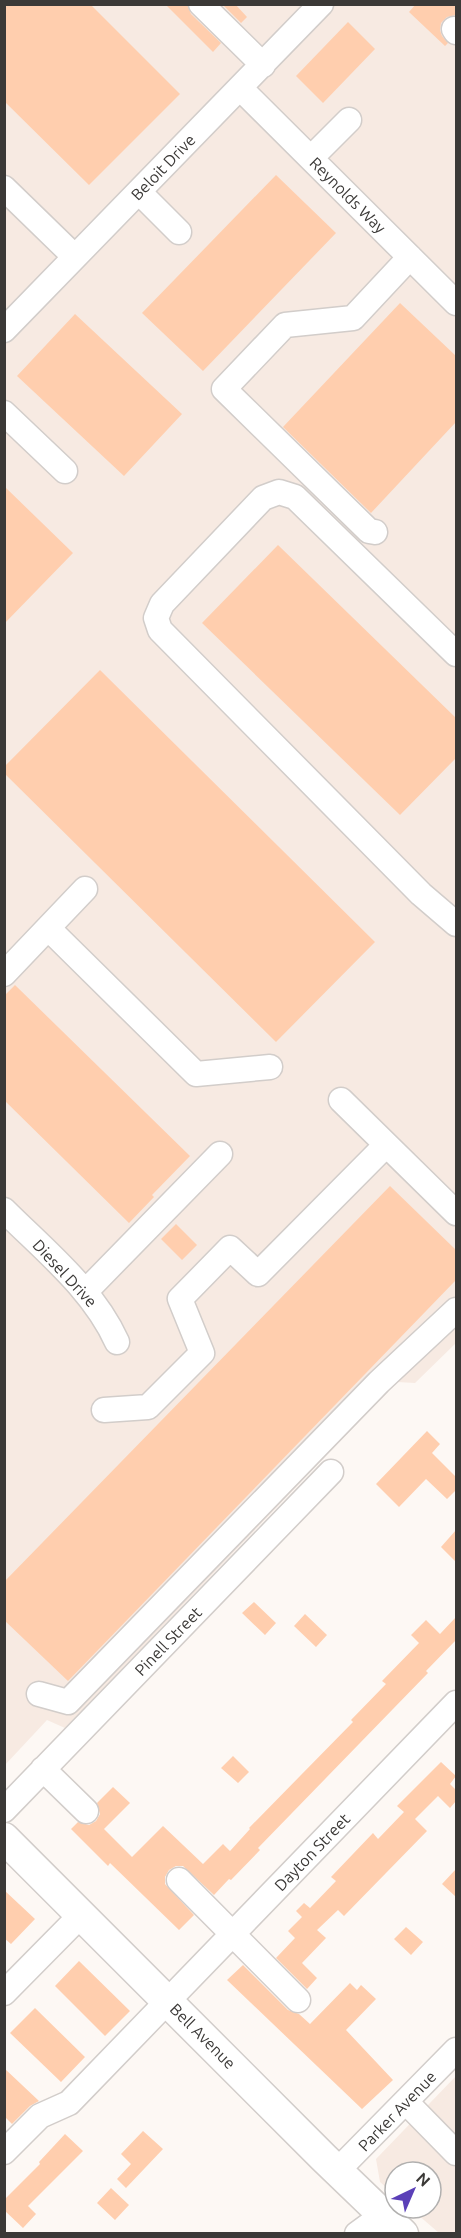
<svg xmlns="http://www.w3.org/2000/svg" width="461" height="2238" font-family="Ubuntu,sans-serif">
<style>
.built{fill:#f7eae2}
.building{fill:#ffceae}
.lines{fill:none;stroke-linecap:round;stroke-linejoin:round}
.minor-casing{stroke:#d2cdca;stroke-width:27}
.major-casing{stroke:#d2cdca;stroke-width:33}
.minor{stroke:#fff;stroke-width:24}
.major{stroke:#fff;stroke-width:30}
.labels{text-anchor:middle;stroke-width:4.5;stroke-linejoin:round;paint-order:stroke}
.street-label{font-size:16px;fill:#3b3937;stroke:#fff}
</style>
<rect width="100%" height="100%" fill="#fdf8f4"/>
<path class="built" d="M5,5h451v1338l-41,40 -18,-1 -332,346 -18,-8 -42,45z
M456,2076v157h-17l-29,-25h21v-36h-36v23l-15,-13 -4,-23z"/>
<path class="building" d="M4,4h86l90,90 -91,91 -85,-84z
M165,4h22l4,10 30,29 -8,9z
M222,4h13l12,13 -6,6z
M416,4h40v11l-9,2 -6,6 -1,7 2,6 6,7 -3,3 -36,-34z
M348,22l27,27 -52,54 -27,-27z
M276,175l60,58 -133,138 -61,-58z
M400,303l56,53v66l-85,91 -88,-86z
M75,314l107,100 -58,62 -107,-100z
M4,486l69,67 -69,71z
M278,545l178,173v40l-56,57 -198,-192z
M100,670l275,272 -99,100 -272,-269v-6z
M15,985l175,171 -38,39 2,2 -25,26 -125,-123v-104z
M390,1186l66,64v30l-388,401 -64,-61v-38z
M176,1224l21,21 -15,15 -21,-21z
M427,1431l13,13 -8,9 24,24v13l-9,9 -21,-20 -27,28 -23,-23z
M456,1530v32l-15,-15z
M254,1602l22,21 -11,12 -23,-22z
M305,1614l22,21 -11,12 -22,-21z
M456,1617v23l-30,31 2,2 -35,36 -135,139 2,2 -29,30 -2,-1 -15,16 -31,-29h-7l-7,4 -4,7v7l29,31 -15,15 -69,-67 -2,3 -37,-37 7,-7 11,3 7,-4 4,-7 -3,-11 16,-16 17,16 -26,26 28,28 31,-31 40,38 20,-20 7,7 20,-22 -1,-1 104,-106 -2,-2 35,-36 -4,-3 37,-38 -8,-8 15,-15 14,14z
M233,1756l16,16 -11,11 -17,-15z
M441,1762l15,14 -6,8 6,6v11l-6,7 -12,-12 -23,23 12,12 -83,85 -6,-6 -21,20 9,8 -24,25 15,15 -10,11 -31,-31 19,-20 -7,-7 14,-14 -6,-6 8,-8 6,5 26,-27 -5,-4 42,-44 5,6 26,-27 -7,-6z
M456,1869v28l-14,-13z
M4,1890l31,29 -24,25 -7,-6z
M406,1927l17,15 -12,13 -17,-16z
M79,1961l51,50 -25,25 -50,-50z
M243,1965l45,45 11,4 11,10 40,-41 7,7 4,-5 15,14 -30,31 47,50 -31,29 -135,-129z
M35,2008l50,49 -24,25 -51,-49z
M4,2068l35,33 -9,5 -18,18 -8,-8z
M143,2131l20,18 -37,39 -9,-9 14,-15 -10,-10z
M65,2134l18,17 -55,55 8,8 -13,14 -19,-18v-10l36,-36 -1,-2z
M111,2188l18,17 -14,15 -18,-17z"/>
<g class="lines">
<defs>
<path id="minor" d="M201,4l62,61
M454,29l2,3
M240,88l216,215
M311,158l38,-38
M4,188l71,69
M139,192l40,40
M4,330l317,-326
M4,413l61,58
M375,532l-6,-1 -145,-142 61,-64 68,-7 57,-61
M456,654l-161,-157 -16,-5 -16,6 -101,106 -6,14 4,12 261,264 35,30
M48,928l148,146 74,-7
M4,974l81,-85
M341,1100l115,113
M4,1210c41,41 89,79 113,132
M86,1291l134,-137
M104,1410l44,-3 54,-54 -22,-54 50,-51 28,26 128,-129
M39,1694l29,8 311,-320 77,-72
M43,1769l43,42
M4,1810l327,-338
M179,1880l119,120
M4,1993l77,-78
M406,2102l50,51
M4,2152l36,-36 29,-13 387,-400
M337,2171l119,-121
M357,2234l26,-19"/>
<path id="major" d="M4,1838l320,320 79,76"/>
</defs>
<use href="#minor" class="minor-casing"/>
<use href="#major" class="major-casing"/>
<use href="#minor" class="minor"/>
<use href="#major" class="major"/>
</g>
<g class="labels">
<g class="street-label">
<text transform="translate(163 167) rotate(-46)" y="6">Beloit Drive</text>
<text transform="translate(348 195) rotate(45)" y="6">Reynolds Way</text>
<text transform="translate(65 1273) rotate(47)" y="6">Diesel Drive</text>
<text transform="translate(168 1641) rotate(-46)" y="6">Pinell Street</text>
<text transform="translate(312 1852) rotate(-46)" y="6">Dayton Street</text>
<text transform="translate(203 2036) rotate(45)" y="6">Bell Avenue</text>
<text transform="translate(397 2111) rotate(-46)" y="6">Parker Avenue</text>
</g>
</g>
<rect width="461" height="2238" fill="none" stroke="#3b3937" stroke-width="12"/>
<g transform="translate(413 2190) rotate(44)"><circle r="28" fill="#ffffff" stroke="#b1b0af" stroke-width="1.5"/>
<path d="M0-4.5L10 22L0 15L-10 22Z" fill="#5b40b8"/>
<text y="-9" font-size="16" font-weight="bold" text-anchor="middle" fill="#3b3937">N</text>
</g>
</svg>
